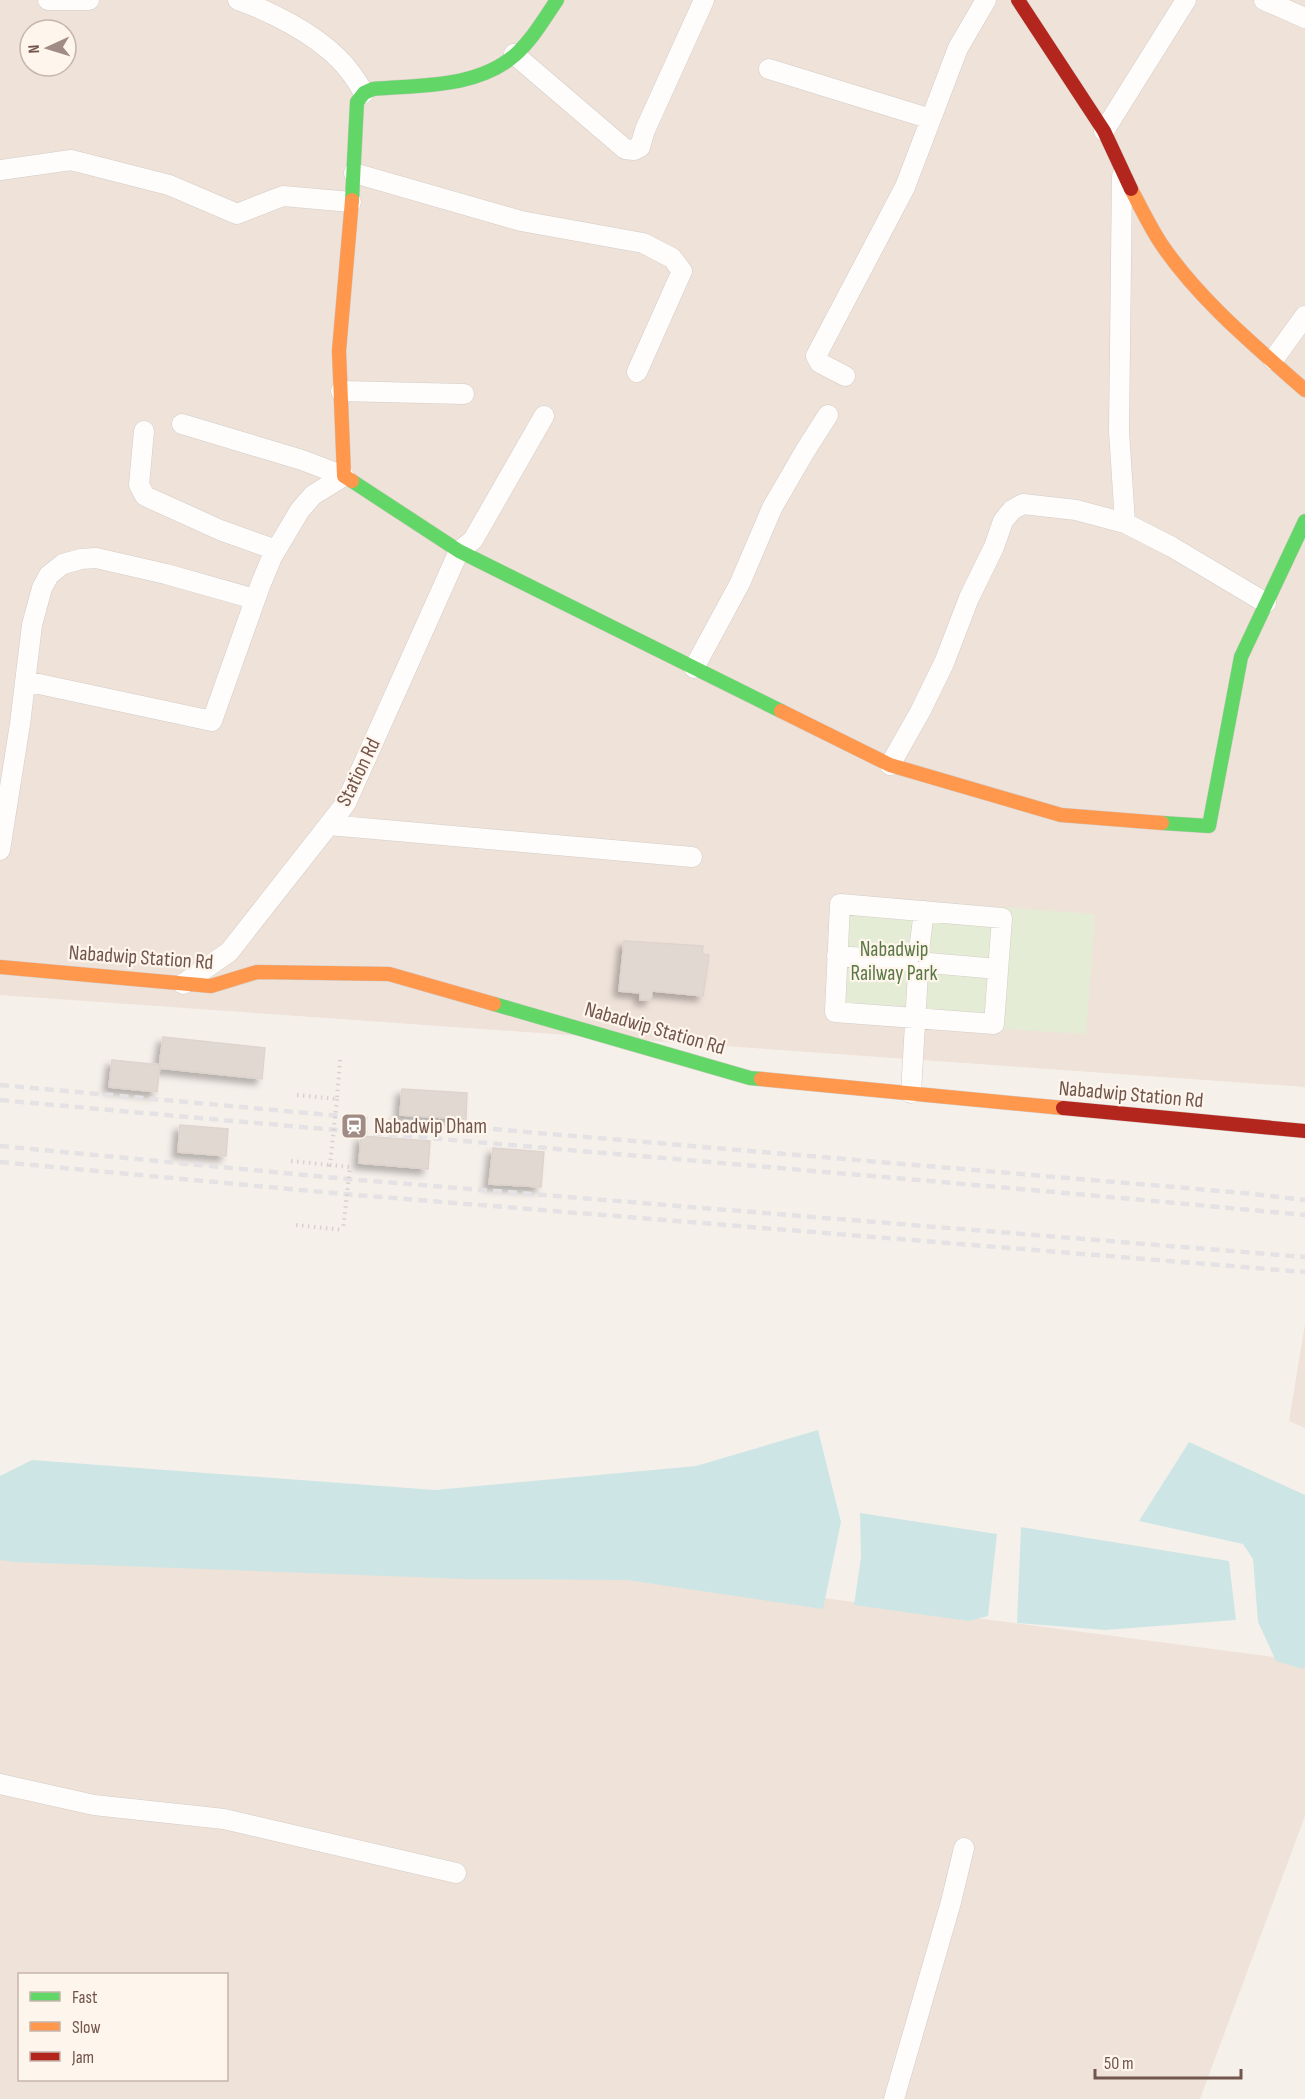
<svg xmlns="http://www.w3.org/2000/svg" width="1305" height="2099" font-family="'Sofia Sans Condensed',sans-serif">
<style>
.residential{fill:#efe2d9;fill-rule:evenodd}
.green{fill:#e5ecd6}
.water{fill:#cde6e5}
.building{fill:#e2d8d2;stroke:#dfd3cd;stroke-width:1.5;filter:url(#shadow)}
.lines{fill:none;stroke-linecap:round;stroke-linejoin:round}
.street-casing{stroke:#d3ccc6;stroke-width:21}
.fast-casing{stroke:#d5ccc7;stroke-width:15}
.slow-casing{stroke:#d5ccc7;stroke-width:15}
.jam-casing{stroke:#d5ccc7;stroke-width:15}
.path{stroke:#d9d0ce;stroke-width:4;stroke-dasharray:1.5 4.5;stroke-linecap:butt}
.street{stroke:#fefdfc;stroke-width:20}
.fast{stroke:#63d668;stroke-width:14}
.slow{stroke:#ff974d;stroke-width:14}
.jam{stroke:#b3261e;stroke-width:14}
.rail{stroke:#e4e2e4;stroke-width:4.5;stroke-dasharray:9 6;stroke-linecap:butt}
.path-bridge{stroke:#d9d0ce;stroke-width:4;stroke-dasharray:1.5 4.5;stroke-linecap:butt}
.labels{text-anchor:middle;stroke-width:4.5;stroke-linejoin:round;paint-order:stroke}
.street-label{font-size:21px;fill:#72564c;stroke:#fef5ec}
.park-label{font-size:21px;fill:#5a7845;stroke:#fef5ec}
.poi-label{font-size:21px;fill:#72564c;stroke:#fef5ec;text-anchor:start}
</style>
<defs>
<filter id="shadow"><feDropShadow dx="-5.5" dy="5.5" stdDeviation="3" flood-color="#0004"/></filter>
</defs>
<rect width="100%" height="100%" fill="#f6f0eb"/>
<path class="residential" d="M0,0h1305v1087l-1305,-92zM30,30h36v36h-36z
M1305,1324v104l-16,-7z
M0,1524l693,57 612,80v155l-105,283h-1200zM20,1974h206v106h-206z"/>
<path class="green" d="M835,895l260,19 -9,120 -258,-16z"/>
<path class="water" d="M818,1430l23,92 -18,87 -196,-29 -163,-1 -449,-17 -15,-2v-84l32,-16 403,30 261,-24z
M1189,1442l116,53v171l-2,3 -27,-8 -18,-39 -5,-63 -10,-15 -104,-23z
M860,1513l137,21 -9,82 -19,5 -115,-16 7,-48z
M1021,1527l208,34 7,59 -131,10 -88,-7z"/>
<path class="building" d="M624,941l79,5 -1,8 7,1 -6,41 -51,-5 -1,9h-11v-7l-21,-2z
M163,1037l102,11 -3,31 -103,-11z
M112,1060l48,5 -3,27 -48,-5z
M402,1089l65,4 -1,26 -66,-4z
M180,1125l48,4 -2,27 -48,-4z
M361,1136l69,5 -2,28 -69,-6z
M493,1148l51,4 -3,35 -52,-3z"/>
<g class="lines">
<defs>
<path id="street" d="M48,0h41
M238,0c34,12 75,33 101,59 10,10 18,22 25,34
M1264,0l41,18
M514,54l111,95 9,1 6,-3 5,-17 59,-130
M769,69l162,50
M1104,131l82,-131
M0,170l71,-10 98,25 68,29 46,-18 68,6
M354,173l167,48 122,22 29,15 10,13 -45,101
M1122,176l-3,255 6,92
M1273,360l32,-44
M845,376l-25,-13 -4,-7 89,-169 53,-139 28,-48
M341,391l123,3
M182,424l120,36 42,16
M144,431l-5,54 6,11 75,34 56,20
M694,668l46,-85 32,-75 33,-57 23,-36
M25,681l187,40 48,-135 12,-29 28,-47 13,-15 31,-19
M890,765l30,-53 24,-49 25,-65 25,-51 9,-26 9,-11 11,-6 53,6 49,13 47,24 94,56
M329,825l363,32
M0,850l20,-126 12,-99 10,-37 7,-13 14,-11 18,-5 15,-1 70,16 89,25
M840,904l162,14 -8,106 -159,-12z
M919,951l5,-40
M837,956l71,5
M929,963l69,6
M183,984l46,-32 117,-149 113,-252 14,-11 71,-124
M911,1093l7,-121
M0,1784l94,21 130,14 232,54
M894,2099l57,-197 13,-54"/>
<path id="fast" d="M352,200l5,-98 7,-9 9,-4c47,-4 104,-1 142,-34 17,-15 29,-36 42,-55
M352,481l107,70 322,160
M1162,823l47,3 32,-169 64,-136
M494,1004l256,74 11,1"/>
<path id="slow" d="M1131,189c9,17 18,36 29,53 37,56 95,104 145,148
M352,200l-13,151 5,125 8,5
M781,711l109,54 171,50 101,8
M0,967l211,19 46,-14 132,2 105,30
M761,1079l302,29"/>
<path id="jam" d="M1018,0l86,131 27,58
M1063,1108l242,23"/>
</defs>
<use href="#street" class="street-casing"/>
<use href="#fast" class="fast-casing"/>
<use href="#slow" class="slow-casing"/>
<use href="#jam" class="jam-casing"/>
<path class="path" d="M297,1095l40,4 3,-40
M291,1161l39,4
M296,1225l47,5"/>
<use href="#street" class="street"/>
<use href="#fast" class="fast"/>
<use href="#slow" class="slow"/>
<use href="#jam" class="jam"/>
<path class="rail" d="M0,1085l351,32 893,76 61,7
M0,1100c435,40 870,74 1305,115
M0,1146l347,33 958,78
M0,1162l344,32 961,78"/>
<path class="path-bridge" d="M337,1099l-7,66 20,2 -7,63"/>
</g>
<defs>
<symbol id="station-square" viewBox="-11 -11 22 22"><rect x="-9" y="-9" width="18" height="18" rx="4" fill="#a08c84" stroke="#fef5ec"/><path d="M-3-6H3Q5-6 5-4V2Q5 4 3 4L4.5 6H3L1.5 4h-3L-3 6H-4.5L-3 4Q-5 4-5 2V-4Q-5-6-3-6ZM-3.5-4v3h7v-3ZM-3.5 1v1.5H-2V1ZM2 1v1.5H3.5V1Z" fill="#fff"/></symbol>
</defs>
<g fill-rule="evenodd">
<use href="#station-square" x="339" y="1111" width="30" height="30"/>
</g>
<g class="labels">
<g class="street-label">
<text transform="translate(358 772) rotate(-64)" y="7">Station Rd</text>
<text transform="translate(141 957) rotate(4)" y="7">Nabadwip Station Rd</text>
<text transform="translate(655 1028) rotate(16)" y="7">Nabadwip Station Rd</text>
<text transform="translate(1131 1094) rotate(5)" y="7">Nabadwip Station Rd</text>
</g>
<g class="park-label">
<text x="894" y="956">Nabadwip<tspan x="894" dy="24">Railway Park</tspan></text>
</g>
<g class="poi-label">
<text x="374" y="1133">Nabadwip Dham</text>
</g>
</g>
<rect x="18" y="1973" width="210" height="108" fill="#fef5ec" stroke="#c6b5ac" stroke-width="1.5"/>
<rect x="30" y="1992" width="30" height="9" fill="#63d668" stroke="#c6b5ac" stroke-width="1.5"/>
<text x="72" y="2003" font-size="18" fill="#72564c">Fast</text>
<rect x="30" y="2022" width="30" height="9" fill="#ff974d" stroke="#c6b5ac" stroke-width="1.5"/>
<text x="72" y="2033" font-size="18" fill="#72564c">Slow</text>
<rect x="30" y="2052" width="30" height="9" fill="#b3261e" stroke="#c6b5ac" stroke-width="1.5"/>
<text x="72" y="2063" font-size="18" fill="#72564c">Jam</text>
<g transform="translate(48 48) rotate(266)"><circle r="28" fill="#fef5ec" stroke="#c6b5ac" stroke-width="1.5"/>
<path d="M0-4.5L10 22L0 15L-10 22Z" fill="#a08c84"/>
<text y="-9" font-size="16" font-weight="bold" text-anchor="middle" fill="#72564c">N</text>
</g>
<path d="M1095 2069v9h146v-9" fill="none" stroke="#72564c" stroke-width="3"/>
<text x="1104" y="2069" font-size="18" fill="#72564c" stroke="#fef5ec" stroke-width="4.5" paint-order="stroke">50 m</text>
</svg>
